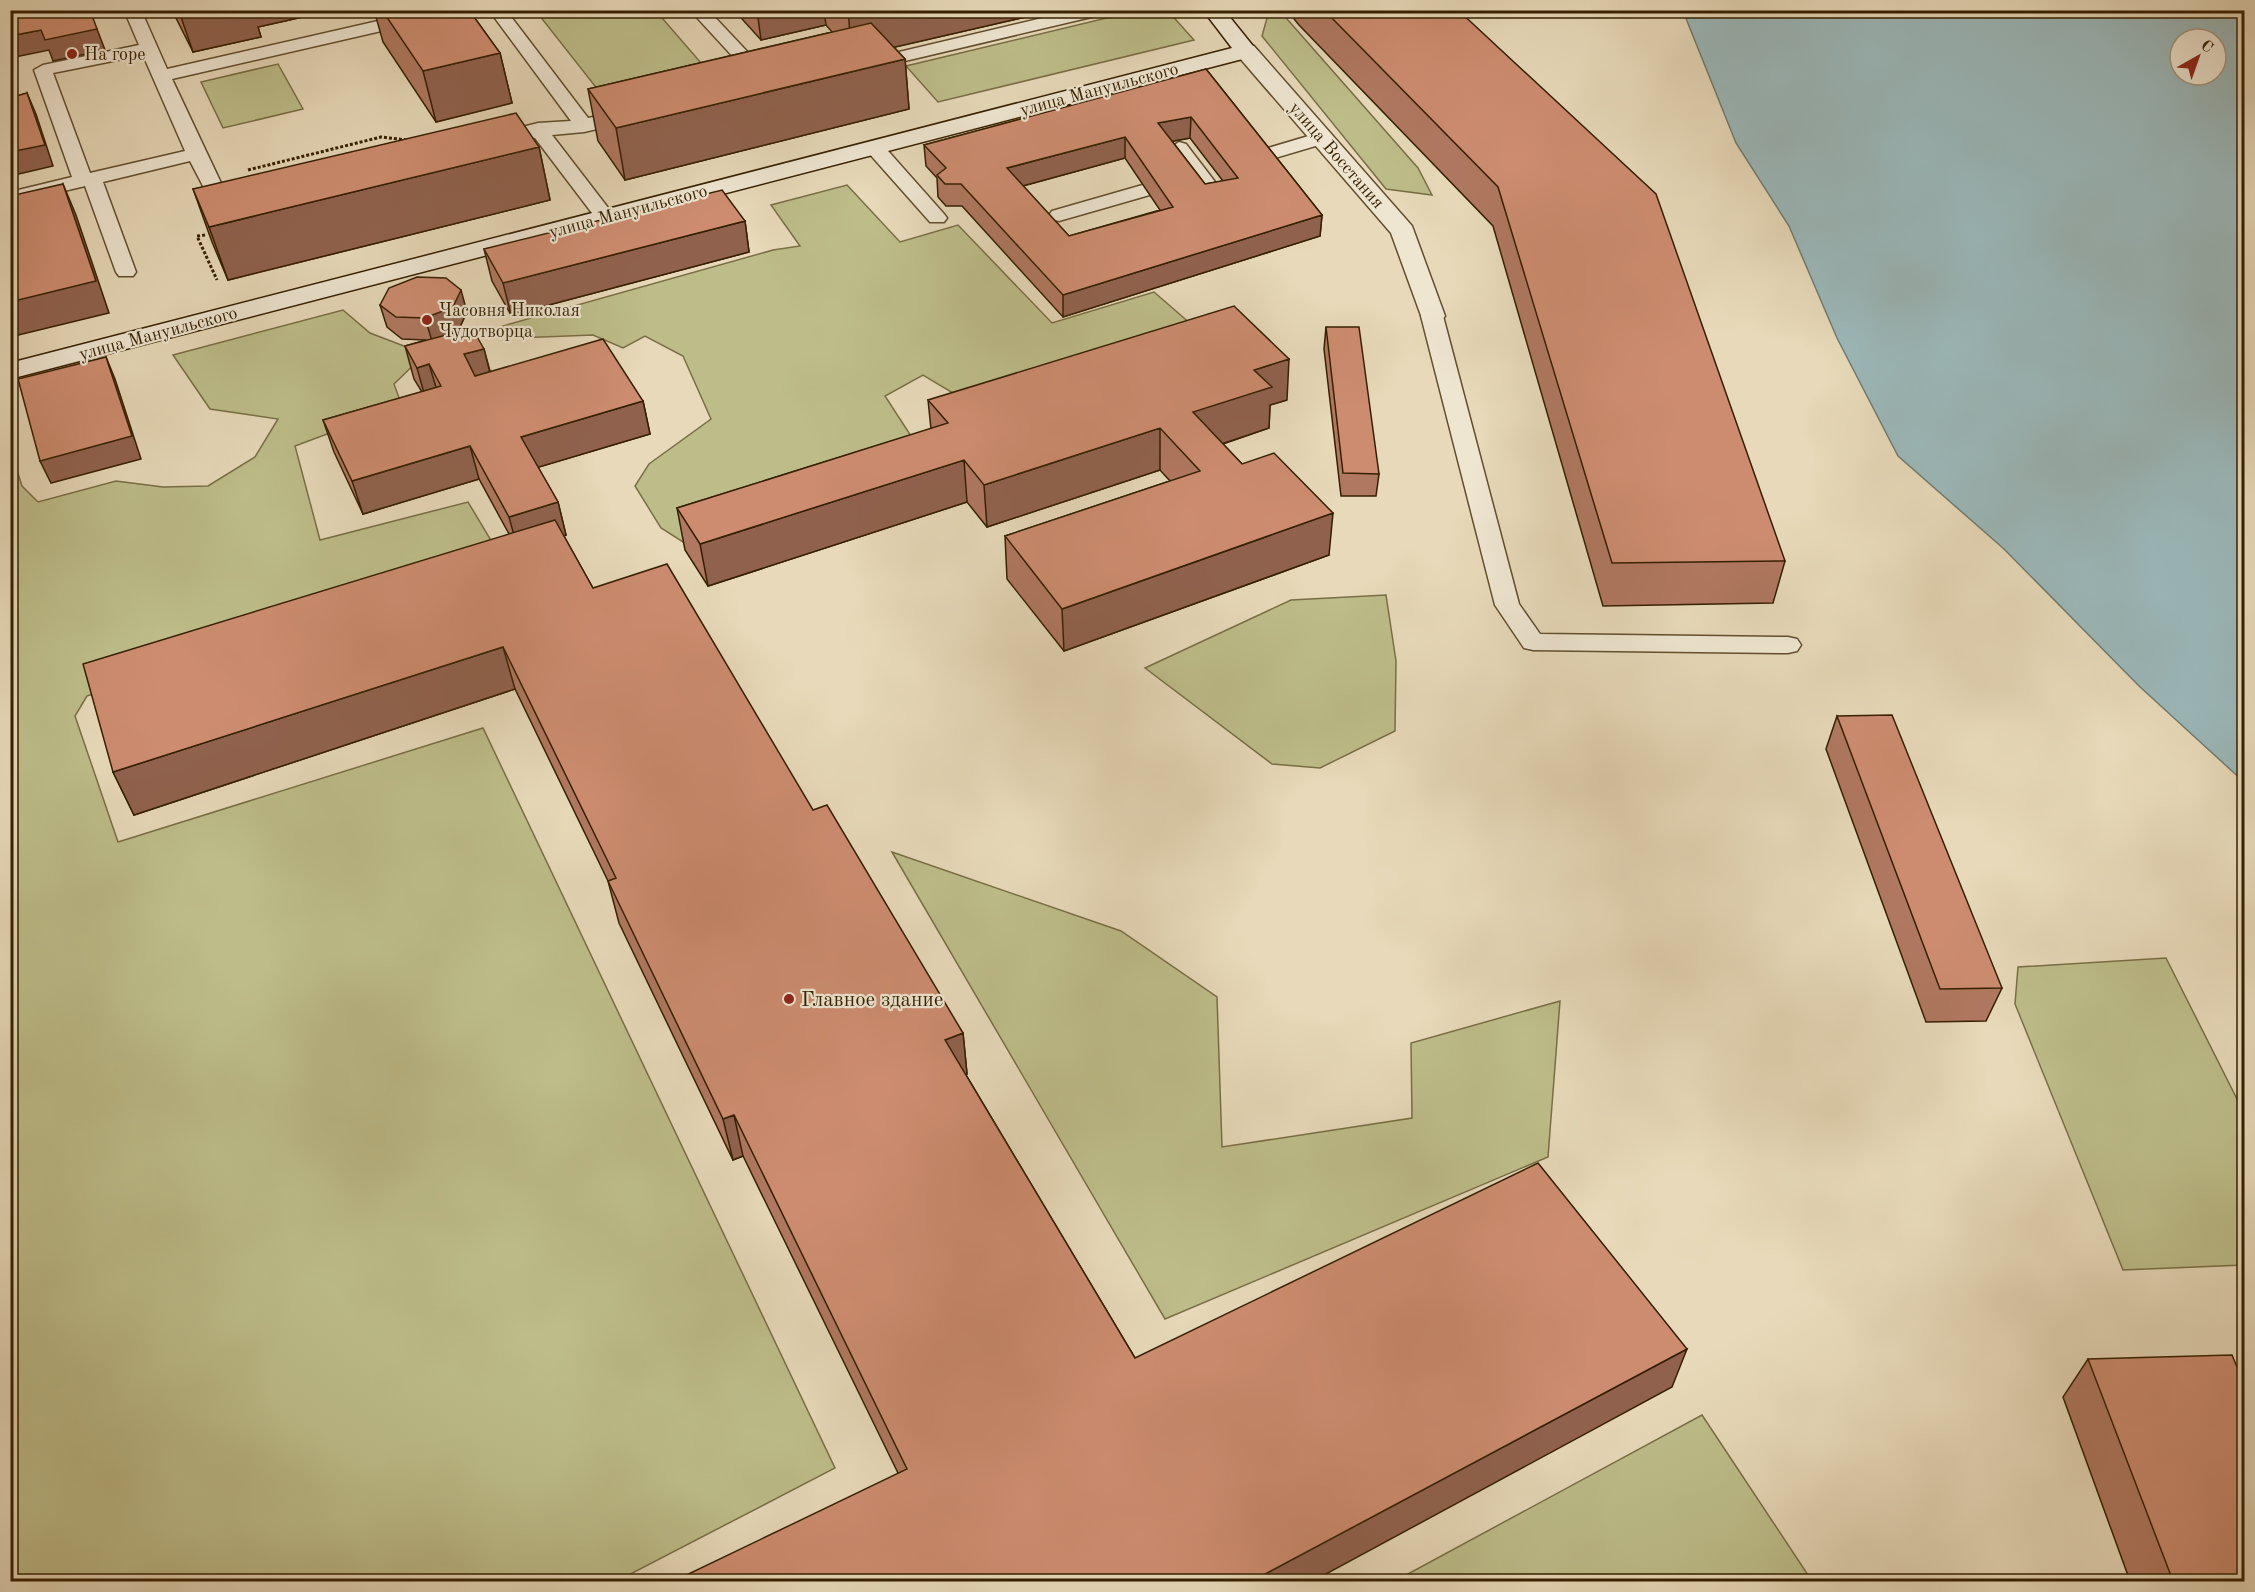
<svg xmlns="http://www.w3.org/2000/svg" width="2255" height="1592" font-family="'Old Standard TT',serif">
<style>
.green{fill:#bdbd8a;stroke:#796e45;stroke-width:1.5}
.water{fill:#9bb8ba;stroke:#727b70;stroke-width:1.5;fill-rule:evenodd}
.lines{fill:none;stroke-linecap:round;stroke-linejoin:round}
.lane-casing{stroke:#624e2e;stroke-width:3}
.street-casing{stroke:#624e2e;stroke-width:3}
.secondary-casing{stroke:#351f00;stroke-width:3}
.path{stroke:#351f00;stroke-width:3;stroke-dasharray:3 2;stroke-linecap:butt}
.lane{fill:#efe6d2;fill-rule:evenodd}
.street{fill:#efe6d2;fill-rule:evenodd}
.secondary{fill:#efe6d2;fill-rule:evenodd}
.wall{fill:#b07860;stroke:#351f00;stroke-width:1.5;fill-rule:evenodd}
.shaded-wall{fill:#90624e;stroke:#351f00;stroke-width:1.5}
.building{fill:#cd8c70;stroke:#351f00;stroke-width:1.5;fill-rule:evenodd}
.poi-dot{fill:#8f2418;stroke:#efe6d2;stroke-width:2}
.labels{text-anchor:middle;stroke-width:4.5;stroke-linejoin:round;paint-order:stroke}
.far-poi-label{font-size:18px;fill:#351f00;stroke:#efe6d2;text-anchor:start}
.far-street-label{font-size:18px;fill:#351f00;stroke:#efe6d2}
.poi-label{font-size:21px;fill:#351f00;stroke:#efe6d2;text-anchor:start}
</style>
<rect width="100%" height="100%" fill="#e7d9b9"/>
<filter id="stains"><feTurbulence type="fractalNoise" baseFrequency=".00333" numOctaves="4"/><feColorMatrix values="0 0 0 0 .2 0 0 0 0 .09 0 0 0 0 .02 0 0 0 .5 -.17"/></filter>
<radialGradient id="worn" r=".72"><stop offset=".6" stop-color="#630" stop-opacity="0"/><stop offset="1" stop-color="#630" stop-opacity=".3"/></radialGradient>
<path class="green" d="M557,10l99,1 46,53 -104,26 -59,-75z
M1140,10l28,1 26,29 -256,62 -32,-36z
M1269,11h11l138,157 14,27 -46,-6 -124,-153z
M278,64l25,45 -80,19 -22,-46z
M847,185l53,57 58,-17 94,98 102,-31 53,46 -229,70 -55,-33 -38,21 39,60 -36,11 -205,75 -22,-14 -26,-42 14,-22 62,-45 -28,-63 -38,-20 -22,12 -30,-13 -77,3 -13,-12 270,-76 27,-4 -29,-41z
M343,310l27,23 55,21 -31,30 8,22 -107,40 25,94 148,-38 39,65 -420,129 -12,20 43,126 365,-114 352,740 -218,113h-606l-1,-1133 12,38 16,16 78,-21 47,6 45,-1 47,-29 23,-38 -68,-10 -37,-54z
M1386,595l10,66 -1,70 -75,37 -48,-4 -127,-96 146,-68z
M892,852l229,79 96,66 5,150 190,-29 -1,-75 149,-42 -12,156 -383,162z
M2166,958l78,155v152l-121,5 -108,-266 3,-37z
M1702,1415l110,166h-417z"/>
<path class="water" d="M1683,11h561v771l-105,-96 -135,-137 -106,-93 -61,-118 -48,-112 -53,-83zM2180,39h36v36h-36z"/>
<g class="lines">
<defs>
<path id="lane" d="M124,10h17l26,59 259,-59h33l-8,5 -279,64 57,121 11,1 3,4 -10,6h-17l-26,-50 -87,21 33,90 -3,4h-14l-3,-4 -31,-86 -75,18v-12l62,-15 -38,-107 9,-5 96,-20zM143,55l42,96 -95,22 -37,-100z
M489,10h17l82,108 42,-8 9,6 -2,4 -53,12 -32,3 60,78 3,4 -3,4h-14l-63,-83 -41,8 -9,-6 2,-4 51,-13 33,-2z
M690,10h18l63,67 3,4 -3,4h-12z
M1076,10h32l-8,5 -233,55 -9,-5 3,-4z
M1322,132l7,2 2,4 -2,4 -71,21 -10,-6 3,-4z
M874,141l7,2 63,71 3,4 -3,4h-14l-63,-71 -2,-4z
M1179,142l7,2 36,47 3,4 -3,4h-14l-36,-47 -2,-4z
M1146,184l7,2 3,4 -3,4 -94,27 -7,-2 -3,-4 3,-4z
M1432,310l7,2 4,4 76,288 21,30 248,3 9,2 4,6 -4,6 -9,2 -255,-3 -9,-2 -29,-43 -74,-289 4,-4z"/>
<path id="street" d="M1246,44l8,2 158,180 33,90 -4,5 -9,3 -9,-3 -32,-88 -153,-177 -3,-5 3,-5z"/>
<path id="secondary" d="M1203,10h21l33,41 -3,5 -1244,323v-16l1222,-315z"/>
</defs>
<use href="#lane" class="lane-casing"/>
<use href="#street" class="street-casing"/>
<use href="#secondary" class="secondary-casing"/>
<path class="path" d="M248,170l133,-33 26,3
M205,235l-8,1 20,44"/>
<use href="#lane" class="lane"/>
<use href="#street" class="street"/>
<use href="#secondary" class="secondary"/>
</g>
<path class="wall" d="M172,10h162l-76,17 3,10 -68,15z
M374,10h95l31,43 12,50 -76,19 -53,-80z
M734,10h322l-162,37 11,12 4,50 -284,71 -27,-39 -10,-52 244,-57 -6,-7 -65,15z
M1287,10h171l327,551 -12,42 -170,3 -110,-380 -194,-201z
M1206,69l116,146 -2,21 -257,81 -101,-111h-16l-8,-9 -1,-19 -11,-12 -2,-21zM1190,138l33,43 -18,3 -33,-43zM1125,158l35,52 -91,26 -46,-50z
M539,147l11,53 -322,80 -16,-38 -19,-53z
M745,221l4,31 -238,63 -19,-34 -8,-32z
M380,305l87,7 -8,17 -15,6 40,14 6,22 153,30 7,33 -112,33 20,35 8,33 -2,1 29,52 220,222 150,223 4,41 -1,1 169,283 537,29 -774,86 -155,-317 -10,4 -114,-237 -11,-42 -93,-192 -381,126 -21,-43 396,-238 -30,-55 -116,35 -29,-62 -11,-32 99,-28 -8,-13 -9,-33 21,-6 -24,-1 -15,-12z
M1326,327l53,147 -3,22h-35l-17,-147z
M928,400h359l-17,5 -1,23 -46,16 106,111 -265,96 -57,-72 -2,-43 165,-55 -10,-11 -173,57 -20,-25 -259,84 -23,-36 -8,-42 254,-79z
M1837,716l165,272 -16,33 -60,1 -100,-273z
M2088,1359l156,222h-114l-67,-184z"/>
<path class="shaded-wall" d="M199,10h135l-76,17 3,10 -68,15 -13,-38z
M757,10h67l2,15 -65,15z
M848,10h208l-204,47z
M97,29l8,21 -52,11 -4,-11 -39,8v-22l31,-6z
M500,53l12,50 -76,19 -13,-51z
M905,59l4,50 -284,71 -9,-52z
M10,75l14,42 -8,-21 -6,-16z
M27,93l9,21 17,52 -43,10v-24z
M1191,117l-1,21 -32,6v-21z
M1125,137v21l-117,32 -1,-22z
M539,147l11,53 -322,80 -19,-53z
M63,184l13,31 33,98 -99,24v-35z
M1322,215l-2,21 -257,81v-22z
M745,221l4,31 -238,63 -8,-32z
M461,290l6,22 -8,17 -27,12 -7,-23z
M484,349l8,32 -20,6 -8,-33z
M106,357l9,22 26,80 -90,24 -11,-22z
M1289,359l-2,41 -17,5 -1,23 -77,26 1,-42 61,-42z
M429,364l10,33 -13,3 -9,-32z
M643,401l7,33 -121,36 -8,-33z
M1160,428v42l-173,57 -3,-42z
M470,446l9,33 -116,35 -11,-33z
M964,460l3,42 -259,84 -8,-42z
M558,502l8,33 -48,15 -9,-33z
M1333,513l-4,42 -265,96 -2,-42z
M503,647l12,42 -381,126 -21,-43z
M963,1033l4,41 -18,8 -4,-42z
M734,1115l9,41 -10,4 -10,-41z
M1687,1349l-15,38 -359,194h-61z"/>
<path class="building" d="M43,10h47l7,19 -52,11 -4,-10 -31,6v-19z
M178,10h21l-19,4z
M382,10h87l31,43 -77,18z
M1324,10h134l198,184 129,367 -173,2 -114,-376z
M871,23l34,36 -289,69 -28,-39z
M1206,69l116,146 -259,80 -102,-111h-16l-8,-9 9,-7 -22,-23zM1191,117l47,61 -33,6 -47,-61zM1125,137l48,70 -104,29 -62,-68z
M10,80l6,16 11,-3 18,52 -35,7z
M516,113l23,34 -330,80 -16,-38z
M63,184l33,97 -86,21v-106z
M722,190l23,31 -242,62 -19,-34z
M417,277l29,1 15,12 -8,17 -28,11 -29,-1 -16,-12 9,-17z
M1234,306l55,53 -35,11 18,17 -79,25 49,52 32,-11 59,60 -271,96 -57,-73 195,-65 -40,-43 -176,57 -20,-25 -264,84 -23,-36 271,-85 -20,-23z
M1326,327h33l20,147 -36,-1z
M472,328l12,21 -20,5 11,22 128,-37 40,62 -122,36 37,65 -49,15 -39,-71 -118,35 -29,-61 118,-34 -12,-22 -12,4 -12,-22z
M106,357l26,79 -92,25 -22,-82z
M555,520l38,68 74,-24 146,246 14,-5 136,228 -18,7 190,318 403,-195 149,186 -435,232h-578l233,-112 -173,-354 -11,4 -115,-238 8,-3 -113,-231 -390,125 -30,-108z
M1892,715l110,273 -62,1 -103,-273z
M2232,1355l12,29v197h-71l-85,-222z"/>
<g class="poi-dot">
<circle cx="72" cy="54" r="6"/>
<circle cx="427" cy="320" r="6"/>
<circle cx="789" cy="999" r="6"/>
</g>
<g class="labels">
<g class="far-poi-label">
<text x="84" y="60">На горе</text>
<text x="439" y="316">Часовня Николая<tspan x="439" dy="21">Чудотворца</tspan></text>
</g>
<g class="far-street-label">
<text transform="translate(1099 89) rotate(-15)" y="6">улица Мануильского</text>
<text transform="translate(1337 155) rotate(49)" y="6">улица Восстания</text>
<text transform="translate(628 211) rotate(-15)" y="6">улица Мануильского</text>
<text transform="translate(158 333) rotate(-15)" y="6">улица Мануильского</text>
</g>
<g class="poi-label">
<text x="801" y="1006">Главное здание</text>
</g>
</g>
<rect width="2255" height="1592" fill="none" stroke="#e7d9b9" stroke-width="36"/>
<rect x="12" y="12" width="2231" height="1568" fill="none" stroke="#351f00" stroke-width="3"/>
<rect x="18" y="18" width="2219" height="1556" fill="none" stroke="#351f00" stroke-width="1.5"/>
<g transform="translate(2198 57) rotate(40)"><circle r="28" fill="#efe6d2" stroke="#a5967e" stroke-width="1.5"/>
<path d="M0-4.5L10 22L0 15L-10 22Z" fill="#8f2418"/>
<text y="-9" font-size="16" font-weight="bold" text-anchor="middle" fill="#351f00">С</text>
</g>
<rect width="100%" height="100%" filter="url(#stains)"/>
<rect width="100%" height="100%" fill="url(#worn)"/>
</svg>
